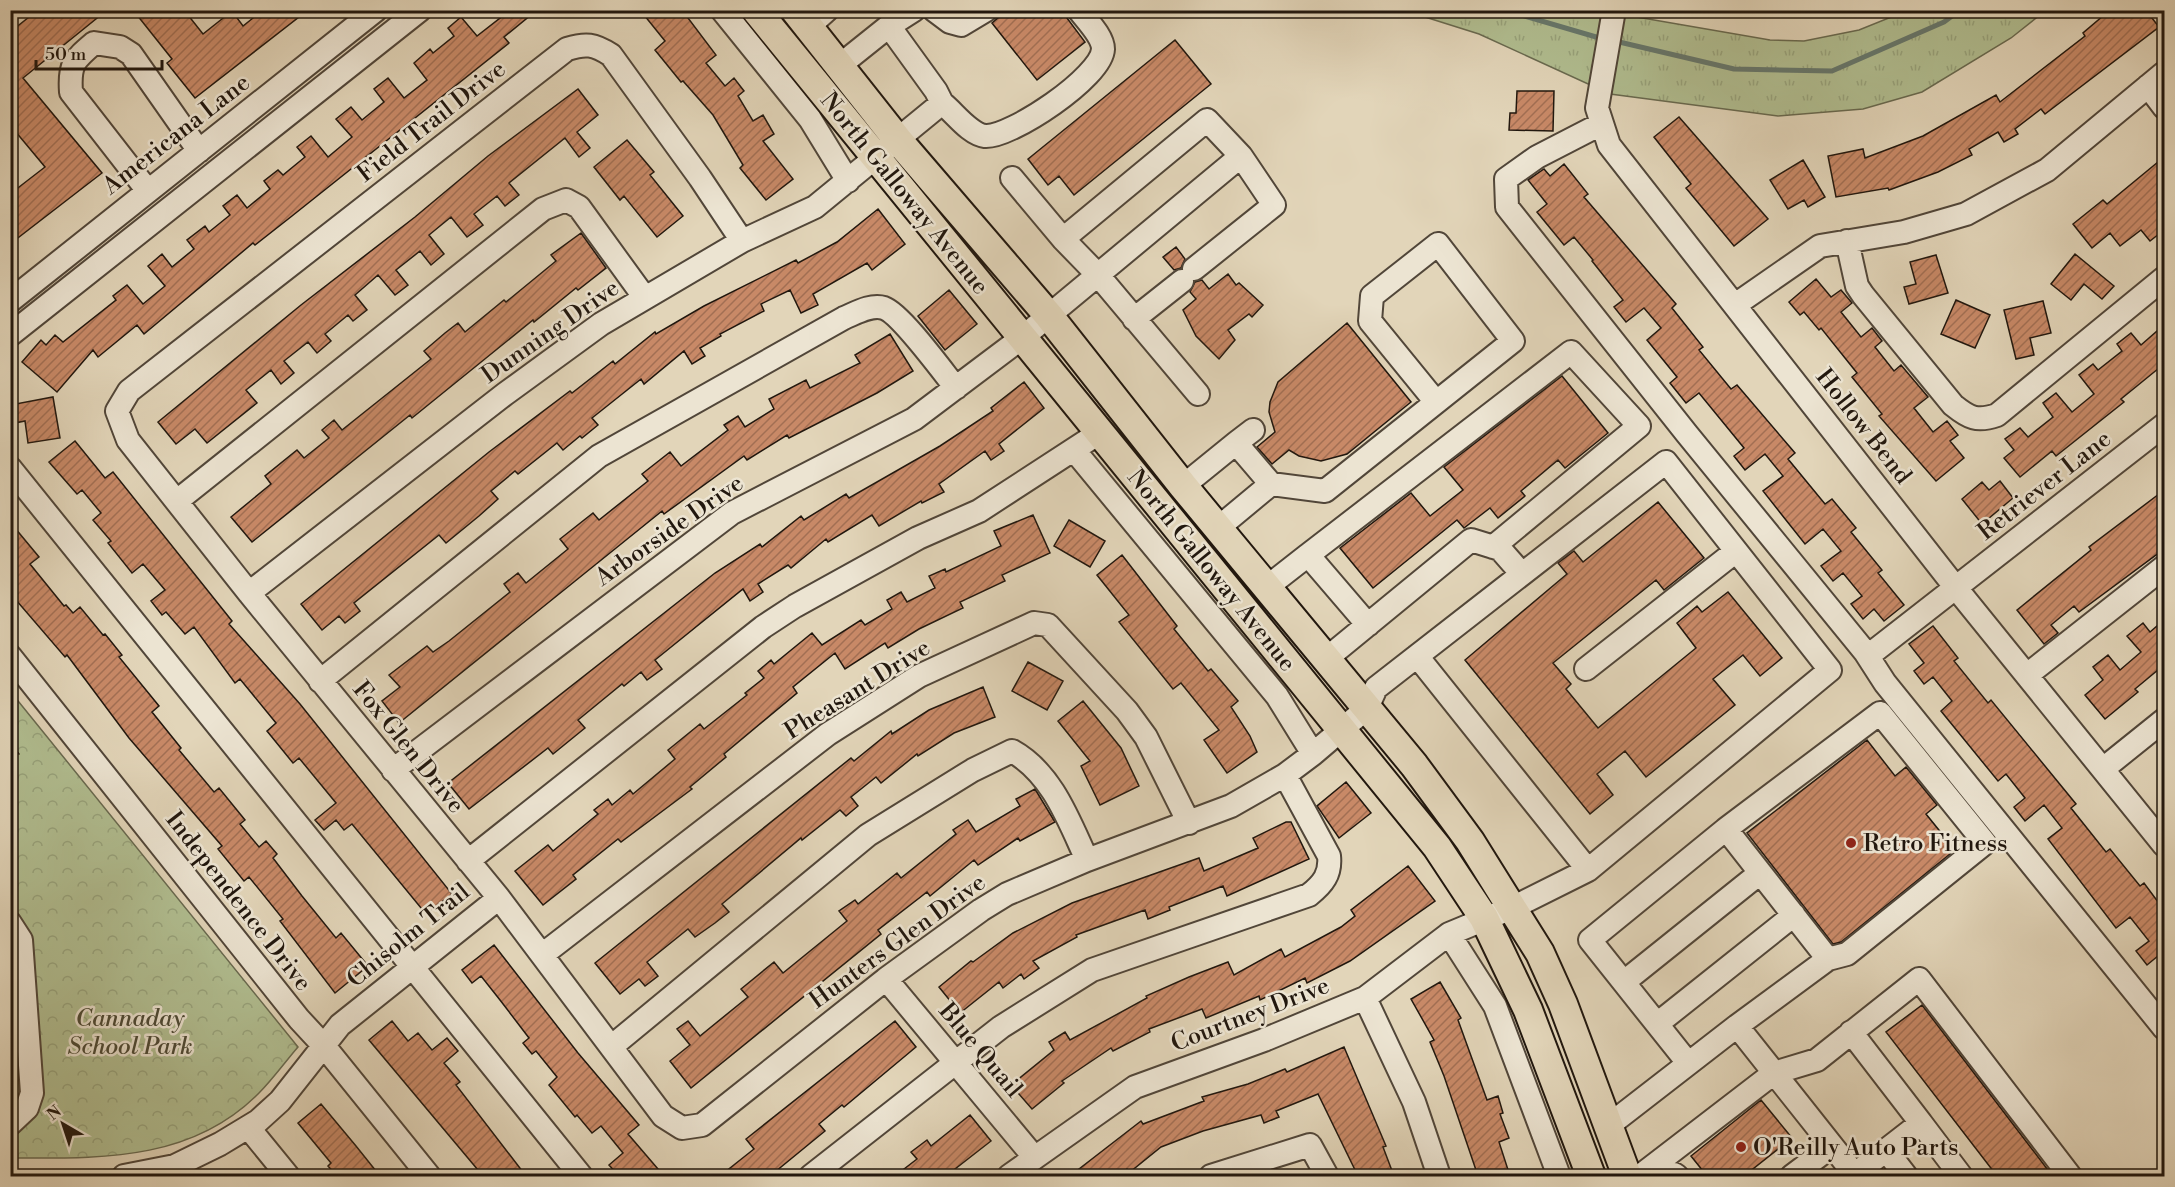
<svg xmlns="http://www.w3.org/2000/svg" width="2175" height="1187" font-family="'Libre Bodoni',serif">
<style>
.grass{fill:url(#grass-tufts);stroke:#696a50;stroke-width:1.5}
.park{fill:url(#park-crowns);stroke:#696a50;stroke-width:1.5}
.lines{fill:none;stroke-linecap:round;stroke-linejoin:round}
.stream{stroke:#67786d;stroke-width:5}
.building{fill:url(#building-hatch);stroke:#21170e;stroke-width:1.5}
.minor-casing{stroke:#514639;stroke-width:26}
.major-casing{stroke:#21170e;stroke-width:32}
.path{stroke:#21170e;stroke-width:3;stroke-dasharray:1.5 3;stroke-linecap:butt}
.minor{stroke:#ece4d2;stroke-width:22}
.major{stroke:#e2d5b9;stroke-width:28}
.poi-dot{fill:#8f2418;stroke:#ece4d2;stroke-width:2}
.labels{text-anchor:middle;stroke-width:5;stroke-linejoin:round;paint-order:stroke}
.street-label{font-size:24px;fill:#21170e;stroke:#ece4d2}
.poi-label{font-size:24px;fill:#21170e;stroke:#ece4d2;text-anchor:start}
.park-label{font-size:24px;font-style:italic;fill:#4c4935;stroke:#ece4d2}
</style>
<defs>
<pattern id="grass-tufts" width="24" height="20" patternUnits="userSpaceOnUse" patternTransform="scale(1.5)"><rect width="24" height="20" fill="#b1be91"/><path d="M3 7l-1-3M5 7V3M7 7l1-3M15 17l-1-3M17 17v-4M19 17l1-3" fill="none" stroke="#98a37c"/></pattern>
<pattern id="park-crowns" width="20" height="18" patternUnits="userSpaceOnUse" patternTransform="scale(1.5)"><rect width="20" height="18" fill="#b1be91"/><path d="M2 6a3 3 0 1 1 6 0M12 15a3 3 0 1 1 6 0" fill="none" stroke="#98a37c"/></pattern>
<pattern id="building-hatch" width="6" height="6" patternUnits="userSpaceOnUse" patternTransform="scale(1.5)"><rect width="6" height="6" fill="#c88967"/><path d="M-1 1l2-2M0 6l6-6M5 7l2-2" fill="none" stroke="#a26f53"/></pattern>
</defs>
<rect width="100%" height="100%" fill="#e2d5b9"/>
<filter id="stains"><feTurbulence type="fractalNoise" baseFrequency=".00333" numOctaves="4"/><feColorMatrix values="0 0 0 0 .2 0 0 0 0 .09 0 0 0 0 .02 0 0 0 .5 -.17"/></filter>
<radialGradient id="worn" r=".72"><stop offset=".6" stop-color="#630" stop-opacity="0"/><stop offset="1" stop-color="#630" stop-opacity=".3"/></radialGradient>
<path class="grass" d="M1406,11h196l168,29 34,1 55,-11 47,-19h139l-34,27 -89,54 -59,17 -85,7 -168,-22 -131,-60z"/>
<path class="park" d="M10,691l288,356c-13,15 -25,32 -39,46 -68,69 -159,65 -248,65z"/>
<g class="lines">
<path class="stream" d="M1504,10l99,29
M1615,41l119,28 98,2 112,-49 16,-12"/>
</g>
<path class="building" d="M38,10h69l-84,68 79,95 -92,71v-50l35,-27 -35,-42v-93z
M133,10h51l19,24 29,-23 11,15 20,-16h45l-113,88 -28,-35 5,-4z
M494,10h43l-33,27 5,6 -217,173 -37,29 -2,-2 -109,91 -7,-9 -39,32 -5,-7 -36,42 -35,-30 19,-22 5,5 9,-10 8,7 53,-42 -3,-4 14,-11 16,19 22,-18 -17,-20 14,-12 10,13 22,-18 -7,-9 18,-14 4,6 21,-17 -7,-9 14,-11 10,13 23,-19 -6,-8 14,-11 5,5 22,-18 -8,-10 14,-11 17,21 24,-20 -16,-18 15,-12 11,13 22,-18 -10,-13 14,-11 16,20 23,-18 -13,-17 16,-14 3,4 21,-17 -6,-8 13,-11 16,19 23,-18z
M640,10h42l34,45 -10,8 19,23 9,-8 10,13 -6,5 15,25 10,-6 11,19 -11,7 30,38 -27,21 -26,-32 3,-3 -30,-50 -30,-34 -2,1 -26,-32 10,-9z
M1007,10h54l24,32 -48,38 -45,-57z
M2110,10h52l-10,8 7,9 -114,87 -4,-5 -26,20 3,5 -14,8 -6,-10 -29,17 3,6 -34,17 -49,18 -1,-2 -52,9 -8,-41 35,-7 2,9 58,-22 73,-41 4,7 85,-66 -2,-3z
M1175,40l36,44 -137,111 -15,-19 -11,9 -20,-26z
M578,89l20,26 -21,17 13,16 -11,9 -14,-19 -56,45 10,12 -14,11 -8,-10 -23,18 9,11 -16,12 -16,-20 -22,18 15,19 -13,11 -11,-14 -24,19 12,15 -13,10 -17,-20 -23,20 12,15 -14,11 -5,-6 -23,19 6,7 -14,12 -9,-11 -24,19 10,12 -13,11 -10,-14 -25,20 11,13 -50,40 -12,-14 -19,15 -18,-22 143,-117 114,-88 73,-61z
M1517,91h37l-1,40 -44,-1 1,-17h6z
M1679,117l89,102 -34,27 -48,-58 5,-4 -37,-47z
M627,140l27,32 -4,3 33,41 -26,21 -33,-41 -4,4 -26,-33z
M2164,157v73l-14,11 -9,-11 -21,16 -10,-13 -18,15 -19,-24 30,-24 4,4z
M1803,160l22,37 -17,10 -4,-7 -16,9 -18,-29z
M1564,164l24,30 -4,3 92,107 -4,4 31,39 -4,3 32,39 6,-4 58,68 -7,6 37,45 7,-5 24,29 -5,4 31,38 -4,3 26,32 -20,16 -10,-12 -11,10 -12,-15 11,-8 -19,-23 -10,8 -12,-15 20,-15 -18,-22 -18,15 -42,-53 20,-15 -18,-22 -20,16 -11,-14 10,-8 -45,-55 -13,10 -16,-20 7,-6 -30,-37 14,-12 -17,-20 -18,14 -12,-15 9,-7 -31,-39 1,-1 -19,-23 -10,8 -27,-33 10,-8 -19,-24 16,-11 6,7z
M878,209l27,35 -33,26 -5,-7 -54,31 5,11 -17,8 -11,-23 -29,14 3,7 -44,23 1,2 -21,12 5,8 -13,8 -8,-13 -40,33 -3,-5 -49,39 6,7 -16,13 -2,-2 -17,14 -6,-7 -39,31 -3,-3 -24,20 7,8 -19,17 -33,27 -7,-8 -85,68 6,8 -15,12 -6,-7 -17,14 -21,-26 188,-152 81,-61 2,2 41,-32 2,3 40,-32 1,2 48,-28 92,-46 2,3 39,-21z
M581,233l25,35 -28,22 -2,-2 -42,34 -1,-2 -121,98 -2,-3 -158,127 -21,-25 40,-33 -6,-8 32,-26 7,8 25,-20 -7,-8 12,-10 8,10 89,-71 -7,-8 21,-18 13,-10 7,9 39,-32 2,2 50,-41 -5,-6z
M1176,247l9,12 -4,9 -7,2 -11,-13z
M2075,254l39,32 -12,13 -18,-15 -13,16 -20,-16z
M1936,255l12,38 -39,11 -5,-17 12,-3 -6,-22z
M1228,274l8,11 3,-2 24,22 -11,12 -3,-3 -21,16 7,10 -16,19 -23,-23 -13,-26 13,-11 -6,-7 5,-10 7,-2 7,9z
M1816,279l15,18 10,-7 11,13 -11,9 20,25 11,-9 10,13 -7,6 19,24 7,-6 27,32 -14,11 19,24 14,-11 11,14 -8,6 14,17 -28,23 -57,-65 3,-2 -30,-37 5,-4 -36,-45 -2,2 -15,-18 -4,3 -11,-13z
M949,290l28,34 -32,26 -27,-34z
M1956,300l34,15 -15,33 -34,-14z
M2043,301l8,32 -21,5 4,17 -18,4 -12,-49z
M1347,323l64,79 -64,52 -26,7 -22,-5 -10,-6 -17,14 -15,-17 18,-15 -6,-20 1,-10 8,-20z
M2164,325v39l-43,35 3,3 -68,54 -4,-5 -32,26 -16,-19 10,-8 -9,-11 15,-11 8,9 25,-20 -10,-14 13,-10 16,19 22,-18 -15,-19 14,-11 5,6 24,-19 -5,-7 14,-11 10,12z
M890,334l23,37 -36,22 -88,45 -2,-3 -40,25 -3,-4 -80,58 -2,-3 -263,212 -17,-22 18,-14 -11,-12 38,-29 6,6 16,-11 61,-49 -6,-8 14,-11 8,10 42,-34 -8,-10 33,-26 6,7 49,-39 -6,-7 28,-22 11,14 47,-36 -4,-5 14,-9 7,11 29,-18 -5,-10 37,-19 4,8 50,-25 -5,-8z
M1562,376l46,57 -43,35 -7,-8 -37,31 4,5 -27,22 -8,-10 -26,20 -7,-8 -84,68 -33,-40 71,-55 19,23 33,-26 -19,-23z
M1024,382l20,26 -45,36 5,7 -13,9 -6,-9 -46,33 5,8 -22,11 -1,-2 -42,25 -7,-11 -44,27 -2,-3 -35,29 -3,-3 -30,19 5,8 -13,9 -7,-12 -88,71 7,9 -15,11 -6,-8 -17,14 -2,-2 -44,36 7,8 -32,26 -5,-6 -79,61 -21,-26 267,-210 45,-29 2,3 39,-31 3,4 42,-26 3,4 91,-52 53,-35 -2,-3z
M53,397l7,41 -32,5 -3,-22 -15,3v-19z
M75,441l30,37 8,-6 119,149 -3,3 71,80 152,190 -26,20 -74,-90 -8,6 -8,-10 -12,10 -9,-10 21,-17 -37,-45 -6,5 -26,-32 9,-8 -36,-44 -5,4 -41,-56 -9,7 -19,-22 -4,3 -11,-14 14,-11 -22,-26 -11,9 -24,-30 3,-2 -18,-21 8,-7 -19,-23 -5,4 -28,-32z
M2000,481l13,17 -31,26 -20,-25 20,-17 7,8z
M2159,494l5,7v48l-85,63 -5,-6 -23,19 7,8 -14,11 -27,-34 74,-60 -2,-3z
M1658,502l46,56 -40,32 -8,-10 -103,83 18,21 -5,5 32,39 98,-80 -19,-25 20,-17 5,6 26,-20 54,66 -22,18 -17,-21 -30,24 22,26 -89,72 -21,-26 -28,23 16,21 -23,19 -125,-154 102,-86 -9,-11 16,-12 9,11z
M1033,515l17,38 -48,22 3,6 -45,21 3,6 -44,21 -31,19 -3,-5 -40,26 -10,-16 -42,34 4,6 -73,61 2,3 -36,30 2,2 -71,53 -3,-3 -45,36 3,4 -33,26 -28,-34 33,-26 5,6 45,-37 -4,-4 14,-11 4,6 18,-15 3,4 42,-35 -7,-9 32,-26 4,5 43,-34 -2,-2 19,-15 -6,-7 13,-11 3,4 38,-31 10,12 39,-25 4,5 27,-16 -5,-9 14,-8 6,10 28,-14 -6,-12 16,-7 1,3 55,-26 -7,-15z
M1069,520l36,21 -15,26 -36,-21z
M10,522l29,35 -9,7 34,42 2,-1 7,8 7,-6 23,28 2,-1 17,21 -3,2 40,49 -7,6 29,36 -2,2 35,42 5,-4 26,32 -5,4 19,23 7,-6 11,13 -4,4 29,38 34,42 5,-5 27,33 -33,27 -55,-72 3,-2 -34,-42 -5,4 -26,-32 4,-3 -93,-108 -62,-83 -2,2 -55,-64z
M1122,555l55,71 -3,3 34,42 3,-2 27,32 -7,6 19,29 7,16 -30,21 -23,-33 15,-10 -38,-47 -8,6 -54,-67 10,-7 -32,-40z
M2164,620v45l-29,24 3,3 -33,27 -20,-24 18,-15 -10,-13 15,-12 12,15 21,-18 -14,-16 16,-13 7,9z
M1933,626l25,32 -4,3 34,42 3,-3 85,104 -5,4 35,44 4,-3 30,37 4,-3 20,27v41l-17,14 -11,-14 13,-10 -19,-24 -14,11 -68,-89 14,-11 -18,-23 -19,16 -11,-14 11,-9 -19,-24 -8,7 -57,-70 11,-10 -19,-24 -9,7 -10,-13 10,-8 -15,-19z
M1028,662l35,19 -16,29 -35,-19z
M983,687l12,30 -41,16 -36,23 -1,-2 -36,29 -5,-6 -25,20 7,9 -12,10 -6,-6 -38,30 -1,-2 -79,66 7,8 -14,11 -20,14 -7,-8 -41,33 11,14 -13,10 -6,-7 -19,15 -25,-31 256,-205 3,3 37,-30 1,3 37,-24z
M1083,701l38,47 18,38 -39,19 -19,-39 9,-5 -32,-40z
M1867,740l28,36 11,-9 31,38 -11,9 29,36 -114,92 -8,2 -86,-111z
M1346,782l25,31 -32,25 -22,-32z
M1035,789l20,33 -35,19 -2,-3 -40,27 -4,-5 -44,36 -3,-4 -49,38 3,4 -190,154 -21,-27 20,-16 -13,-16 11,-8 12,15 48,-39 -7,-8 33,-27 9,11 64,-52 -8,-10 16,-11 3,4 39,-31 4,5 55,-44 -3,-4 15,-10 8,12 44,-26 -4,-7z
M1286,822h5l18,37 -82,37 -4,-10 -54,21 1,3 -22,9 -3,-9 -69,25 1,2 -44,24 6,7 -15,11 -3,-5 -18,14 -4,-6 -39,31 -21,-26 32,-26 2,1 40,-29 59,-30 127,-45 5,13 54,-23 -5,-10z
M1408,866l27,35 -85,60 -43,22 -2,-5 -45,22 -1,-4 -53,22 -4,-9 -53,20 1,3 -37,19 -2,-3 -49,33 2,2 -32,26 -21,-24 43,-35 -5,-8 16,-10 5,8 77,-42 -1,-2 43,-19 39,-15 6,13 47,-26 4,8 56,-30 14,-11 -4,-6z
M494,945l84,108 61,72 -11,9 36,42h-45l-10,-11 14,-12 -22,-27 -9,7 -15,-18 -2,2 -26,-32 8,-8 -21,-26 -4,3 -9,-11 6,-5 -29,-38 -19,-24 -9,7 -10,-13z
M1440,982l21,36 -3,2 29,80 11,-4 5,17 -3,1 9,24 -10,4 11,34h-32l-34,-100 -14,-34 4,-2 -23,-41z
M1922,1005l129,169 -3,2h-51l-111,-144z
M392,1021l16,20 10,-8 14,17 15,-12 11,13 -14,12 16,19 -4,3 70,91h-43l-114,-136z
M895,1021l21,26 -72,60 -2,-2 -23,19 6,7 -55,45h-50l34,-27 -8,-10z
M1344,1047l42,99 -3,1 11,29h-36l-40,-82 -42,17 3,6 -15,6 -3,-8 -58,16 -42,16 -31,25 -3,-3 -8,7h-49l71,-55 2,3 61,-23 -2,-4 46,-13 37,-15 2,3z
M1761,1100l31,38 -48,38h-37l-16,-20z
M321,1104l35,42 24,30h-43l-9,-10 3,-3 -33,-40z
M970,1115l21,26 -45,35h-51l22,-17 -6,-7 16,-12 4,6z"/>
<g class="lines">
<defs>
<path id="minor" d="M722,10l88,109 38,62
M934,10l16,12 11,3 25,-15
M1614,10l-17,98 12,37 347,443 208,257
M808,27l19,-17
M839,66l50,-40
M2148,86l16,21
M942,103c12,9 27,31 43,33 25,2 117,-59 118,-87 0,-13 -17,-29 -24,-39
M1601,124l-64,33 -31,22 1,28 180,227 178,218 20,31 279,345
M1012,178l51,61
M148,191l-77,-99c-2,-28 3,-32 23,-49l26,4 11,7 68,97
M742,241l-42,-63 -89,-123c-17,-11 -25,-12 -44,-6l-438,342 -12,20 11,29 121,153 250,305 164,218 19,12 20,-3 184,-146 95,-69 26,-16 80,-34 144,-54 54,-31 28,-21 54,-46 9,-20 290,-226 164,208 -242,200 -74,37 -65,27 -84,64 -101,42 -129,47 -126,89
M1847,241l10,45 6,9 90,110c16,13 24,17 44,10l167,-137
M1194,269l80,-64 -33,-49
M10,301l366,-291
M1735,305l85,-59 84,-14 62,-18 81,-44 117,-97
M1134,319l48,-38
M10,335l410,-325
M1236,443l17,-13
M1074,450l203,246 36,58
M10,468l571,708
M1183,486l53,-43 35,41
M177,501l366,-292 23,-9 13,7 66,91
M1218,528l53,-44 54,7 188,-150 -75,-97 -66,52 -2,25 66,81
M1308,555l263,-203 68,74 -146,121
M1267,587l41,-32 60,70
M249,593l256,-199 96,-70 141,-83 73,-34 127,-104 -6,-12 -47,-65 25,-16
M10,656l289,363 25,27 105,130
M1417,656l171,214
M1868,656l296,-231
M1326,659l145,-119 29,9 22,25
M1586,669l150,-118
M2027,675l137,-108
M320,681l279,-225 245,-138c12,-5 27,-14 40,-10 17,6 59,64 72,80
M2103,769l61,-49
M393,770l339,-257 182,-94 109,-82 218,-181 -34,-36 -144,119 35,36 100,119
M1726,829l154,-116 105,130 -138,111 -19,5
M468,861l295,-234 32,-21 123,-68 61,-27 120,-78
M10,923l11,17 11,153 -5,15 -17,16
M1449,934l46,72 64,170
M542,955l286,-221 91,-58 115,-53 14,2 79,86 19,26 43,86
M886,979l148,178
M1624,982l136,-109
M1365,998l49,104 25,74
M1657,1024l137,-109
M1851,1032l70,91
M611,1047l257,-212 105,-65 39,-19c40,22 57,70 75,109
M1688,1063l-98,-123 136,-111 102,130 -91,67
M1608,1126l129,-100 119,150
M248,1127l40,49
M1886,1150l20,26
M1674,1174l3,2
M1854,1175l67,-52 40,53
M124,1176l51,-10 45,-22 38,-23 22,-20 60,-76 159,-127
M811,1176l190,-149 91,-57 217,-75c14,-11 22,-21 20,-39l-44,-81
M1211,1176l99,-31 17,31
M1640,1176l134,-103 43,-13 102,-81 151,197
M1792,1176l40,-30"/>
<path id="major" d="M756,10l681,837 47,71 44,92 63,166
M795,10l102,129 152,177 134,170 231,279 56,76 70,112 23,51 64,172"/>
</defs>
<use href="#minor" class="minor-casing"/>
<use href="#major" class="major-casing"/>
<path class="path" d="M10,758l11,-6"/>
<use href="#minor" class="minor"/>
<use href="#major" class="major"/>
</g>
<g class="poi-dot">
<circle cx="1851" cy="843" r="6"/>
<circle cx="1741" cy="1147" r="6"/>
</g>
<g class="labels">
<g class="street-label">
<text transform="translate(431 121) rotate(-38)" y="8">Field Trail Drive</text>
<text transform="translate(176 134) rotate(-38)" y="8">Americana Lane</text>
<text transform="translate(905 193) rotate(51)" y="8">North Galloway Avenue</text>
<text transform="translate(550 331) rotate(-35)" y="8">Dunning Drive</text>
<text transform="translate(1864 426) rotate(52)" y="8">Hollow Bend</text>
<text transform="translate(2044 485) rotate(-38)" y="8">Retriever Lane</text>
<text transform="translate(669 530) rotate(-35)" y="8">Arborside Drive</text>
<text transform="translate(1212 570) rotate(51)" y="8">North Galloway Avenue</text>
<text transform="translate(857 689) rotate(-32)" y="8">Pheasant Drive</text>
<text transform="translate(409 747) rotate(51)" y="8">Fox Glen Drive</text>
<text transform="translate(239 901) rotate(52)" y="8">Independence Drive</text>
<text transform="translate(408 935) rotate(-39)" y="8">Chisolm Trail</text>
<text transform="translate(897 941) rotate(-36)" y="8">Hunters Glen Drive</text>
<text transform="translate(1250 1014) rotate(-21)" y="8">Courtney Drive</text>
<text transform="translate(981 1050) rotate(50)" y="8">Blue Quail</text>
</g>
<g class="poi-label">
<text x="1863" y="851">Retro Fitness</text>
<text x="1753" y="1155">O'Reilly Auto Parts</text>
</g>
<g class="park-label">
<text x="130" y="1026">Cannaday<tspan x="130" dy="28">School Park</tspan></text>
</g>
</g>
<rect width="2175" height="1187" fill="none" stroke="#e2d5b9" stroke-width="36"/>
<rect x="12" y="12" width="2151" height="1163" fill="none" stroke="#21170e" stroke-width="3"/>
<rect x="18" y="18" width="2139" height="1151" fill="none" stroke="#21170e" stroke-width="1.5"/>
<g transform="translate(63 1124) rotate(321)" stroke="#ece4d2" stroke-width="4.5" paint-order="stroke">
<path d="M0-4.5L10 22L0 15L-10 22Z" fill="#21170e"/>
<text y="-9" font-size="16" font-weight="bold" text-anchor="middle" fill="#21170e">N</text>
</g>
<path d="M36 60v9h126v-9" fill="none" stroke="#21170e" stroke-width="3"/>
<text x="45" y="60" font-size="18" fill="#21170e" stroke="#ece4d2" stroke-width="4.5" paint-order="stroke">50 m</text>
<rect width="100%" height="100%" filter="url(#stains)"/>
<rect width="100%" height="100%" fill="url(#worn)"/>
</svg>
